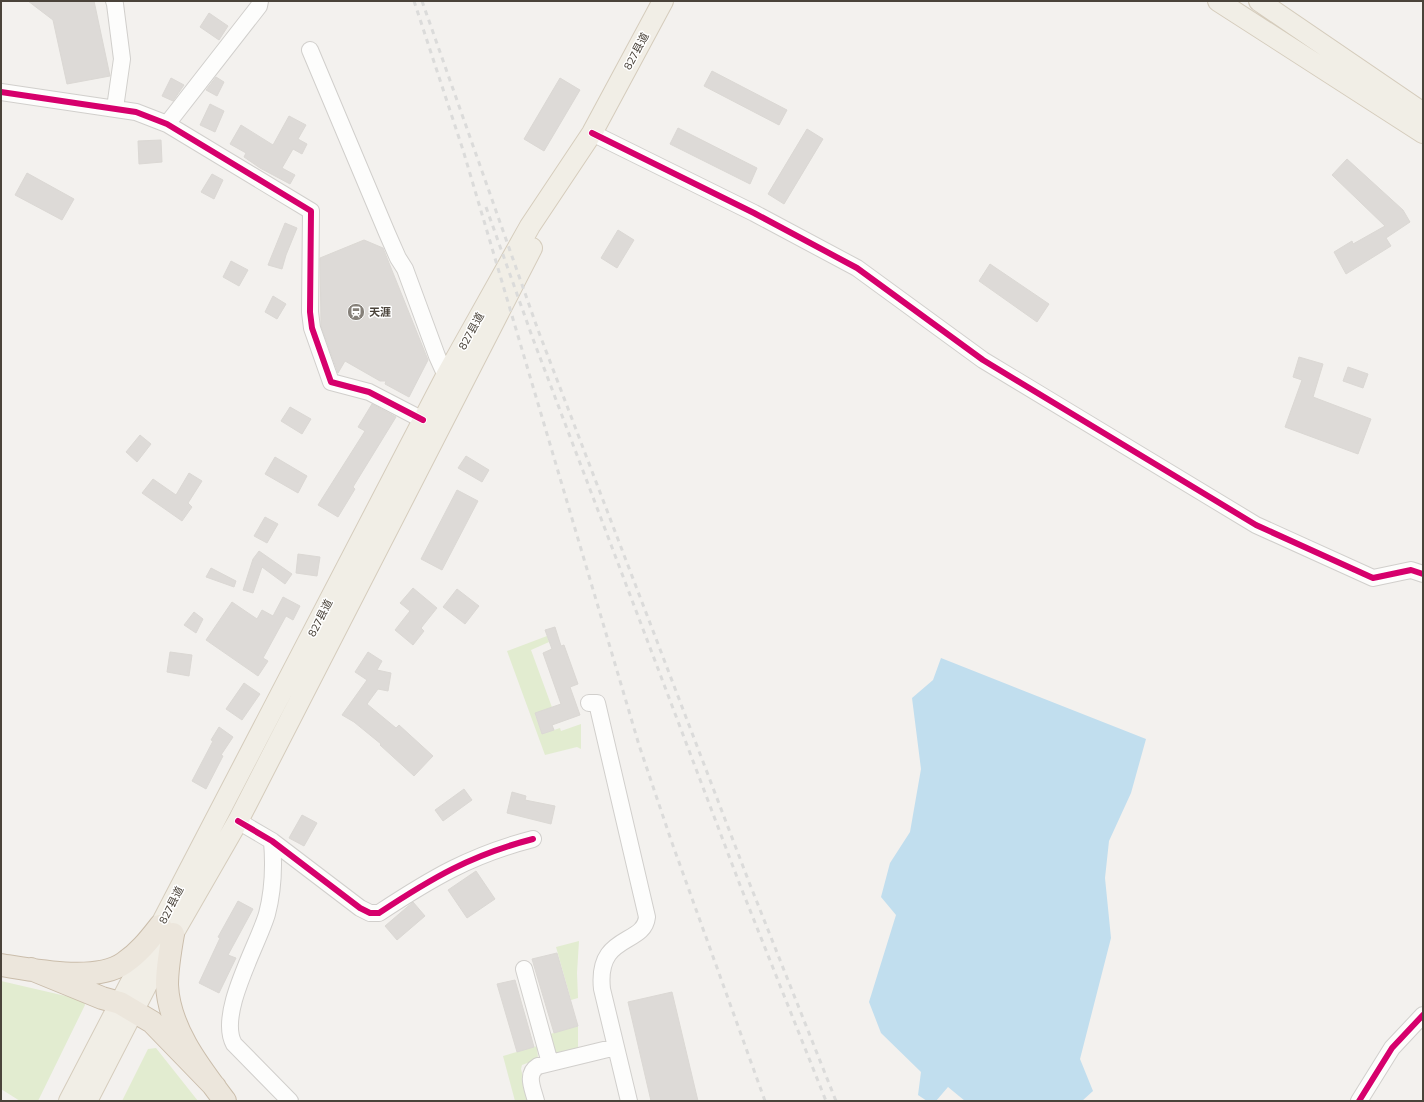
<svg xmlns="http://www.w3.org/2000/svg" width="1424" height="1102" font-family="Commissioner,'Noto Sans SC',sans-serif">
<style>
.green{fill:#e2ecd0}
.water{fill:#c1deee}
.building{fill:#dddad7;stroke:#dbd8d4}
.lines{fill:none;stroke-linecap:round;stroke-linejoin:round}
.minor-casing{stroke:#d1cfcc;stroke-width:18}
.major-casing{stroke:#d5ccbc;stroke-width:22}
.highway-casing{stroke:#cabdab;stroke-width:24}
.minor{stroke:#fdfdfc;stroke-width:16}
.major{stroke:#f1eee6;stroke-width:20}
.highway{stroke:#ece6dc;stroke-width:22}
.rail{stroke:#dbdbda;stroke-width:3;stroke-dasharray:5 5;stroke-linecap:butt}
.cycleway-casing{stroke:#fff;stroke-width:8}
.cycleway{stroke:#d6006c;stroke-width:6}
.labels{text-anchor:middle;stroke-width:3;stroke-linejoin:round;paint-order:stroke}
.street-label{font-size:11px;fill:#4a433a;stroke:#fff}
.poi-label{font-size:11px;font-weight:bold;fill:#4a433a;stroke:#fff;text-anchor:start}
</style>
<rect width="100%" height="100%" fill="#f3f1ee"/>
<path class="green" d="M547,636l2,6 -18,8 26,71 -11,-12 -11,5 7,20 18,-6 1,3 20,-7v25l-4,-2 -32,8 -38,-104z
M579,941l-2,32 1,25 -7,2 -15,-53z
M1,981l82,19 2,5 -47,96h-18l-19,-12z
M578,1026v25l-20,4 -3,-2 -5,-19z
M537,1046l1,13 -16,6 -1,4 8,32h-14l-12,-45z
M156,1048l42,53h-76l26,-52z"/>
<path class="water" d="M941,658l205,81 -15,54 -22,48 -4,37 6,60 -31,121 13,32 -11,10h-117l-17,-14 -12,14h-9l-9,-6 3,-23 -40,-39 -12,-31 27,-87 -15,-18 9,-34 20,-31 11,-63 -9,-71 21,-18z"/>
<path class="building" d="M28,1h66l16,75 -43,8 -14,-64z
M209,13l19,13 -9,14 -19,-13z
M712,71l75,39 -8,15 -75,-39z
M216,77l8,5 -7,14 -11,-6z
M171,78l13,7 -11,16 -11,-5z
M560,78l20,12 -36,61 -20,-12z
M210,104l14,7 -9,21 -15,-7z
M289,116l17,9 -8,14 9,5 -5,10 -9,-5 -11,19 13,7 -5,9 -30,-16 -16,-11 2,-4 -16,-9 11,-19 32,20z
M678,128l79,40 -7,16 -80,-40z
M807,129l16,10 -39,65 -16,-10z
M161,140l1,22 -23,2 -1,-23z
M1347,159l56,51 7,12 -24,16 5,8 -45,28 -12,-22 18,-11 1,3 32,-18 -53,-51z
M27,173l47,26 -12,21 -47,-25z
M212,174l11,6 -9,19 -13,-7z
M285,223l12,5 -11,27 -4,14 -14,-4z
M618,230l16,10 -17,28 -16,-10z
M364,240l19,8 45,112 -19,37 -24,-13 1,-3h-6l-35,-20 -7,12 -17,-47 -1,-68z
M231,261l17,9 -9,16 -16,-9z
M990,264l59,40 -12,18 -58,-41z
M273,296l13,8 -9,15 -12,-7z
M1299,357l24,7 -10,33 58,22 -13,35 -73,-27 17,-47 -9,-3z
M1348,367l20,7 -5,14 -20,-7z
M372,404l24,13 -43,70 2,2 -17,28 -20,-12 47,-74 -7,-4z
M290,407l21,12 -9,15 -21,-13z
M140,435l11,9 -14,18 -11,-10z
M466,456l23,14 -7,12 -24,-14z
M275,457l32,19 -9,17 -33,-19z
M189,473l13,8 -14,22 4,4 -10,14 -40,-28 11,-14 23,16z
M457,490l21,11 -36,69 -21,-11z
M265,517l13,7 -11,19 -13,-7z
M259,551l33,23 -7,10 -23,-17 -9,26 -10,-3 10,-31z
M298,554l22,3 -3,19 -21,-3z
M211,568l25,13 -2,6 -28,-10z
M413,588l24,20 -16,20 3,3 -11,14 -18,-15 15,-19 -10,-8z
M457,589l22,17 -14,18 -22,-17z
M283,597l17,9 -7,14 -7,-4 -23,42 5,3 -10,15 -52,-36 26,-38 25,17 5,-9 11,6z
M194,612l9,7 -7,14 -12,-8z
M555,627l6,19 3,-1 14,39 -8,3 10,28 -28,10 2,5 -12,4 -7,-21 26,-9 -18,-51 9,-4 -7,-19z
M170,652l22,3 -3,21 -22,-4z
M368,652l14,9 -5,9 14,3 -3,18 -10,-2 -11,15 29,24 3,-3 34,31 -19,20 -34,-31 1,-1 -27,-22 -12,-7 25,-35 -12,-8z
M244,683l16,11 -18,26 -16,-11z
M219,727l14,10 -12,18 2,1 -17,33 -14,-8 21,-40 -2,-1z
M464,789l8,11 -29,21 -8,-11z
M512,792l14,4 -1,4 30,6 -4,18 -44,-11z
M302,815l15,8 -13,23 -15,-8z
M476,871l19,28 -28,19 -19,-28z
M238,901l15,8 -25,46 8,3 -17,35 -20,-10 21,-45 -2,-1z
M413,902l12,14 -28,24 -12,-14z
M557,953l21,73 -24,7 -22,-74z
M515,980l19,67 -17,5 -20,-68z
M672,992l26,109h-47l-23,-99z"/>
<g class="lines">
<defs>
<path id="minor" d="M114,1l1,3 7,55 -7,49
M310,50l77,183 11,25 7,11 32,87 9,20
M1,92l135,20 31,12 144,87 -1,101 2,16 19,54 38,10 54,28
M167,124l92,-118 1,-5
M592,133l162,80 103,55 126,92 273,165 117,53 38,-8 12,4
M589,703h8l50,214c-3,29 -51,16 -45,72l27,112
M238,821l34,20 88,67 10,5h9c53,-35 92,-58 154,-74
M272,841c2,23 1,50 -5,73 -9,31 -50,100 -33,130l56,57
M524,969l26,94
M536,1101c-3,-12 -11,-27 2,-35l78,-19
M1359,1101l33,-53 31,-33"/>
<path id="major" d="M1218,1l205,132
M1259,1l164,112
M69,1101l377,-725 84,-150 62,-93 71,-132
M87,1101l86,-167 65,-113 294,-573"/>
<path id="highway" d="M173,934c-3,17 -6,34 -6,51 2,44 33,83 58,116
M1,965c32,5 95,18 123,-2 15,-10 25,-23 36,-37
M31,969l71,29 18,5 32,19 63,65"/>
</defs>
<use href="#minor" class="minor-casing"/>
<use href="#major" class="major-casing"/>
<use href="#highway" class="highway-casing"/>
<use href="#minor" class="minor"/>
<use href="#major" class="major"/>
<use href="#highway" class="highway"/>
<path class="rail" d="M414,1l49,149 176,595 32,95 94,261
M422,1l116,329 211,552 87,219
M486,207l47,132 207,546 86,216"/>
<defs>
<path id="cycleway" d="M1,92l135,20 31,12 144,87 -1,101 2,16 19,54 38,10 54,28
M592,133l162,80 103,55 126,92 273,165 117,53 38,-8 12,4
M238,821l34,20 88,67 10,5h9c53,-35 92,-58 154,-74
M1359,1101l33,-53 31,-33"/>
</defs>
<use href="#cycleway" class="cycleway-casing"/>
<use href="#cycleway" class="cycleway"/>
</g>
<defs>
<symbol id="station-disc" viewBox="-11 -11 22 22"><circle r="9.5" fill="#858079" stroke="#fff"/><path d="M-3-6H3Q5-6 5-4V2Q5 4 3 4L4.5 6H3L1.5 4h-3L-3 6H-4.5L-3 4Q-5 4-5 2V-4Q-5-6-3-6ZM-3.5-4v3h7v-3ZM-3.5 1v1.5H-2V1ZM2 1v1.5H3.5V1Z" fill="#fff"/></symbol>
</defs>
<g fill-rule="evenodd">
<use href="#station-disc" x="346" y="302" width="20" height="20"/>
</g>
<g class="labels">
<g class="street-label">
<text transform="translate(636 51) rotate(-62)" y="4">827县道</text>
<text transform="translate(471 331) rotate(-61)" y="4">827县道</text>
<text transform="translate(320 618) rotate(-63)" y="4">827县道</text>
<text transform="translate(171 905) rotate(-63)" y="4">827县道</text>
</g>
<g class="poi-label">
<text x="369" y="316">天涯</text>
</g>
</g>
<rect width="1424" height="1102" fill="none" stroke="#4a433a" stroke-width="4"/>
</svg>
